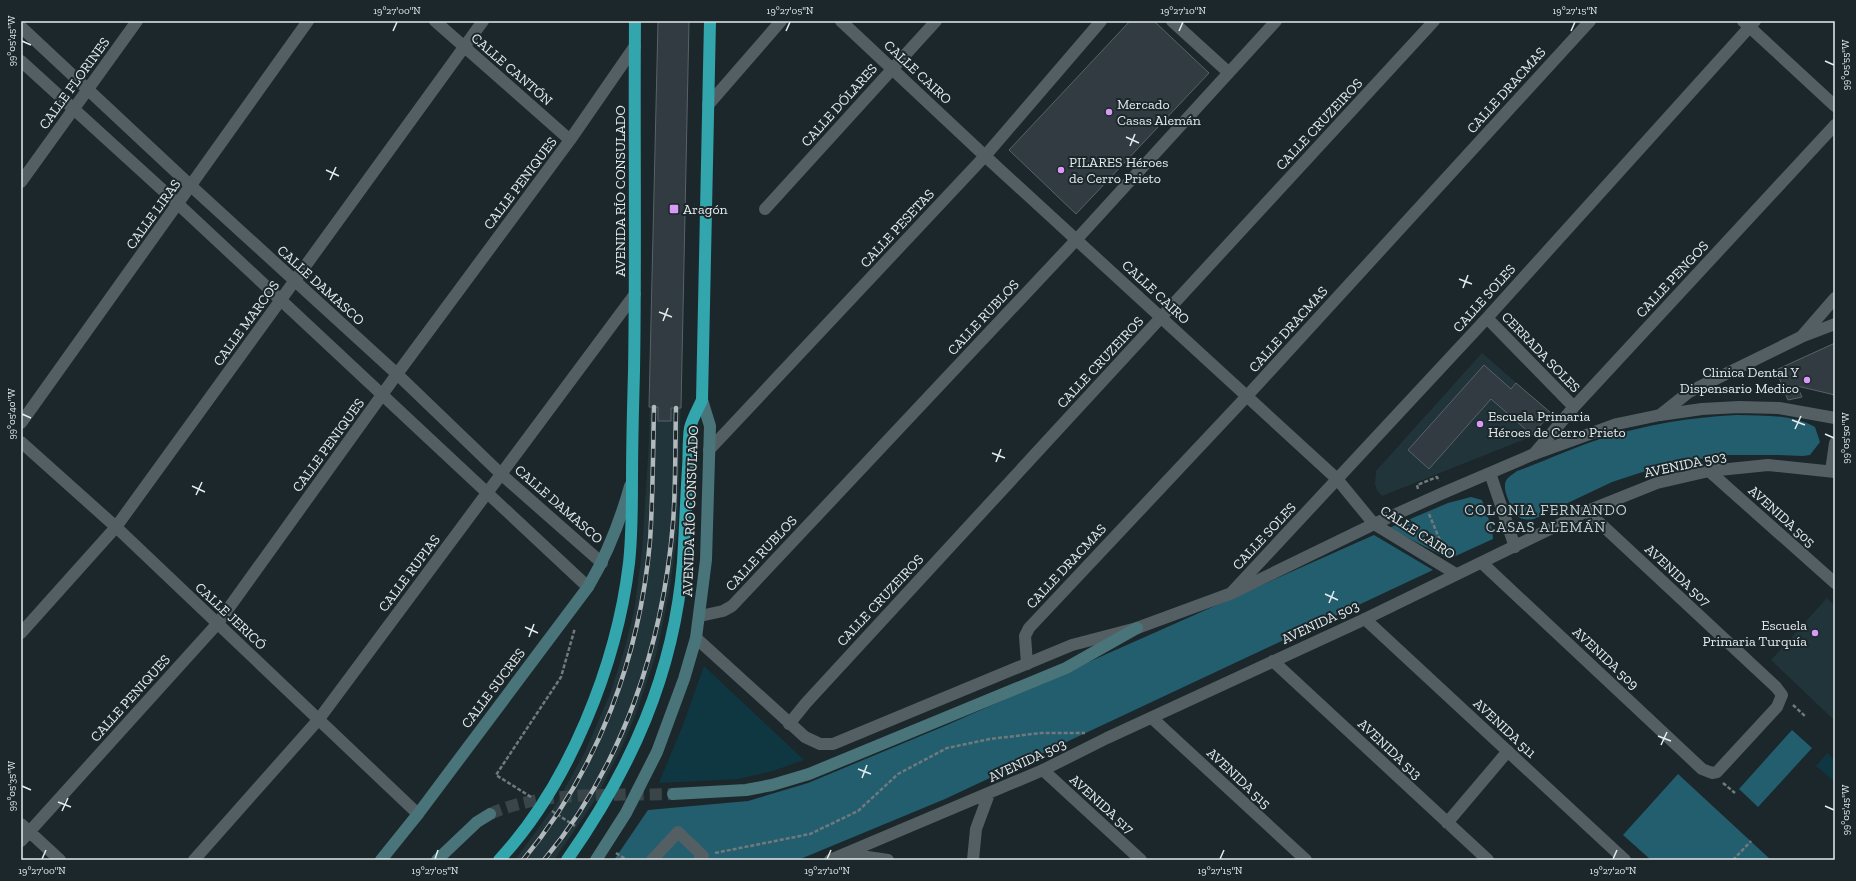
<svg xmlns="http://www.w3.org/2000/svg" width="1856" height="881" font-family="'Zilla Slab',serif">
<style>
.built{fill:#21343a}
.green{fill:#0f3742}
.forest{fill:#235e6f}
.building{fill:#313b41;stroke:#586269}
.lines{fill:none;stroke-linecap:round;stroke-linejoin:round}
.secondary-tunnel{stroke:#394548;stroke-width:12;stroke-dasharray:12 6;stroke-linecap:butt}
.path{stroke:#70797c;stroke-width:2.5;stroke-dasharray:4 2;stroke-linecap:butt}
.pedestrian{stroke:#535f63;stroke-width:12}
.minor{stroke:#535f63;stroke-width:12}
.tertiary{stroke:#535f63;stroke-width:12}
.secondary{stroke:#497479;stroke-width:12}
.motorway{stroke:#32a5ad;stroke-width:12}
.rail-casing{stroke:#b1b9bc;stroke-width:4.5}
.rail{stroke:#1b272a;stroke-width:3;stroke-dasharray:9;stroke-linecap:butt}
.ticks{fill:none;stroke:#e5ecef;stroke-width:1.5}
.poi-dot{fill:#d99af7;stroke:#1b272a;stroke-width:1.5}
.labels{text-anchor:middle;stroke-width:4;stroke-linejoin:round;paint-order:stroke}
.street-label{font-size:14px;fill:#e5ecef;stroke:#1b272a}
.poi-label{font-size:14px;fill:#e5ecef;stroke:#1b272a;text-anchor:start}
.neighbourhood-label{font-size:15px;letter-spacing:1px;fill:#bfced2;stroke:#1b272a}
.neatline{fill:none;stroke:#e5ecef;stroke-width:1.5}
.ticks-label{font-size:10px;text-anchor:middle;fill:#e5ecef}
</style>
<rect width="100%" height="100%" fill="#1b272a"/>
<path class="built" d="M658,21h31l-11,506 -9,67 -13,61 -19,56 -15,36 -28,55 -40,58h-39l41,-56 29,-52 25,-58 14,-44 10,-38 8,-61 7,-110z
M1482,353l69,60 -23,25 -146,58 -5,-6 -2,-6 1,-13z
M1827,598l8,8v115l-64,-61z"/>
<path class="green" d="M704,666l100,94 -31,11 -35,8 -79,4 24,-58z
M1827,753l8,7v22l-19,-16z"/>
<path class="forest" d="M1737,415c27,1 54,-1 78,12l5,15 -10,13 -7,1 -26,-1h-51l-59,9 -55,18 -78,37c-6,1 -13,1 -18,-4 -4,-6 -12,-22 -11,-30 0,-7 7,-10 12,-14 28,-10 55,-23 83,-32 44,-14 91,-22 137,-24z
M1471,497l11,3 10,29 1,10 -44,20 -60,-31 59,-25z
M1374,535l59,35 -488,229 -147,61h-184l34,-50 100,-9 60,-18 139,-58z
M1792,730l20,18 -54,59 -19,-18z
M1678,774l93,86h-120l-28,-25z"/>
<path class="building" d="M658,21h31l-8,387h-10v13h-13v-14h-9z
M1130,21h24l55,52 -133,141 -67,-64z
M1835,343v52l-38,-9 5,11 -14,3 -12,-30z
M1484,365l27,24 5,-6 35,30 -19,22 -41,-36 -62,70 -21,-19z"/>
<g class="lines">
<path class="secondary-tunnel" d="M490,814c52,-24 126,-18 183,-20"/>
<path class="path" d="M1418,489l-1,-4 20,-8 2,4
M1429,514l15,36
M1793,705l12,11
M1723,783l12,10
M531,797l-35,-22 65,-98 14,-49
M552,811l23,15
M616,853l11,7
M715,853l95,-19 48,-23 40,-37 49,-26 43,-9 51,-6h44
M1733,860l18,-19"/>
<path class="pedestrian" d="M652,860l26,-28 25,24 -4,4"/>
<path class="minor" d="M435,21l135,119
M841,21l144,135 352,323 37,45 82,50
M1172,21l56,51
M1743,21l92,85
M708,105l73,-84
M21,182l116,-161
M765,209l171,-188
M1487,318l87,89
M1802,336l33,-38
M1660,415l29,-23 112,-55 34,-13
M21,423l287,-402
M21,442l95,85 302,287
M709,450l276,-294 116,-135
M1534,454l40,-47 261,-282
M1709,471l126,112
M1482,563l220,206 10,4 5,-1 60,-65 5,-12 -6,-8 -189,-176
M1232,592l255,-274 268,-297
M700,616l23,-5 9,-5 345,-367 199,-218
M1365,619l260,241
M21,633l95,-106 367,-506
M1273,661l215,199
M1027,664l-2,-28 4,-8 218,-232 343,-375
M1152,718l154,142
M789,724l17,-21 628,-682
M1043,770l98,90
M1447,823l61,-72
M21,824l39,36
M21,841l197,-218 179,-249 173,-234 65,-94
M194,860l125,-141 316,-425"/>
<path class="tertiary" d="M21,27l170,159 206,188 105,101 100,88
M21,61l157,143 410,383
M1831,471l4,-28
M1490,473l25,74
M696,638l109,99 15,7h13l239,-99 65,-17 95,-35 142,-69 69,-31 91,-39 83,-30 43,-9 42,-6 37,-2 40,1 56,10
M847,854l41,6
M830,860l213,-90 64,-32 258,-119 222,-108 70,-28 52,-12 59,-6 67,7
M973,860l3,-31 13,-35"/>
<path class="secondary" d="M673,794l73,-4 26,-5 37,-11 257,-106 71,-40
M381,860l37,-46 170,-227c19,-32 32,-65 42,-101
M437,860l40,-38 13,-8
M596,860l30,-47 31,-61 27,-73 12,-41 10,-78 4,-134 -8,-26"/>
<path class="motorway" d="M499,860c70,-75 118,-196 130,-297 3,-27 3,-55 3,-83 0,-36 1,-73 2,-109 2,-117 0,-233 1,-350
M567,860c64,-91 107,-186 116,-298 2,-32 3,-63 5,-94 1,-13 0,-27 2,-40 2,-9 8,-19 12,-28l8,-379"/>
<defs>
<path id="rail" d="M523,860c75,-90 117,-204 127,-319 3,-45 3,-89 4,-134
M544,860c79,-94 119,-216 129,-337 3,-38 2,-77 3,-115"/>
</defs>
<use href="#rail" class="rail-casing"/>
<use href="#rail" class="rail"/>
</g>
<path class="ticks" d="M393,31l4,-9M786,31l4,-9M1179,31l4,-9M1571,31l4,-9M22,41l9,4M1825,61l9,4M1126,137l13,6M1130,146l5,-12M326,170l13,6M330,180l6,-13M1459,279l13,5M1463,288l5,-13M659,312l13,5M663,321l5,-13M22,414l9,4M1792,420l13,5M1795,429l6,-13M1825,434l9,4M992,453l13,5M996,462l5,-13M192,486l13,6M196,495l6,-13M1325,594l13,6M1329,603l5,-12M525,627l13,6M529,637l5,-13M1658,736l13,5M1661,745l6,-13M858,769l13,5M862,778l5,-13M22,786l9,4M58,802l13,5M1825,806l9,4M62,811l6,-13M42,859l4,-9M435,859l3,-9M827,859l4,-9M1220,859l4,-9M1613,859l4,-9"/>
<g class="poi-dot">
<circle cx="1109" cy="112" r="4"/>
<circle cx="1061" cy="170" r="4"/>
<rect x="669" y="204" width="10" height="10" rx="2"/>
<circle cx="1807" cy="380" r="4"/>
<circle cx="1480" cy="424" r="4"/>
<circle cx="1815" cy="633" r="4"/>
</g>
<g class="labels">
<g class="street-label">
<text transform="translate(512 69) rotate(41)" y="5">CALLE CANTÓN</text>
<text transform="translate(918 72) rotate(43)" y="5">CALLE CAIRO</text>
<text transform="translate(74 83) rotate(-54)" y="5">CALLE FLORINES</text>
<text transform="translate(1506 90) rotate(-48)" y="5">CALLE DRACMAS</text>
<text transform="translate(839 105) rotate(-48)" y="5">CALLE DÓLARES</text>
<text transform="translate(1319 124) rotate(-47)" y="5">CALLE CRUZEIROS</text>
<text transform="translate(520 183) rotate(-53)" y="5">CALLE PENIQUES</text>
<text transform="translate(620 191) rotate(-90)" y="5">AVENIDA RÍO CONSULADO</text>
<text transform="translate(153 214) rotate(-54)" y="5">CALLE LIRAS</text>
<text transform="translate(897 228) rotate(-47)" y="5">CALLE PESETAS</text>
<text transform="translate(1672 279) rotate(-47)" y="5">CALLE PENGOS</text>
<text transform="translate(321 285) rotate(42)" y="5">CALLE DAMASCO</text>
<text transform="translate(1156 292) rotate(43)" y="5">CALLE CAIRO</text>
<text transform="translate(1484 298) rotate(-48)" y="5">CALLE SOLES</text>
<text transform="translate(983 317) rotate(-47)" y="5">CALLE RUBLOS</text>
<text transform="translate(246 323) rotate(-54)" y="5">CALLE MARCOS</text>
<text transform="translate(1288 329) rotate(-48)" y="5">CALLE DRACMAS</text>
<text transform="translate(1541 352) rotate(46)" y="5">CERRADA SOLES</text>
<text transform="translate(1100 362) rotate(-47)" y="5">CALLE CRUZEIROS</text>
<text transform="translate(328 445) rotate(-54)" y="5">CALLE PENIQUES</text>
<text transform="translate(1685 464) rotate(-12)" y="5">AVENIDA 503</text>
<text transform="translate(559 504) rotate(41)" y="5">CALLE DAMASCO</text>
<text transform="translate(690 511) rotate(-88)" y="5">AVENIDA RÍO CONSULADO</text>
<text transform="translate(1782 516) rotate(42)" y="5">AVENIDA 505</text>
<text transform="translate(1418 532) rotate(33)" y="5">CALLE CAIRO</text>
<text transform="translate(1264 536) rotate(-47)" y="5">CALLE SOLES</text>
<text transform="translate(761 553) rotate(-47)" y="5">CALLE RUBLOS</text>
<text transform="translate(1066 566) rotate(-47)" y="5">CALLE DRACMAS</text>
<text transform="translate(409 573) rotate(-53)" y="5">CALLE RUPIAS</text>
<text transform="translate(1678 575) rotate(43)" y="5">AVENIDA 507</text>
<text transform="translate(880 600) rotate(-47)" y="5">CALLE CRUZEIROS</text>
<text transform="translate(231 616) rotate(43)" y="5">CALLE JERICÓ</text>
<text transform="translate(1320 622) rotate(-25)" y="5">AVENIDA 503</text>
<text transform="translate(1606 658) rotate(43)" y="5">AVENIDA 509</text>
<text transform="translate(493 688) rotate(-53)" y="5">CALLE SUCRES</text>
<text transform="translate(130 698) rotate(-48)" y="5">CALLE PENIQUES</text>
<text transform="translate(1505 728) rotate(43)" y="5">AVENIDA 511</text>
<text transform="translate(1390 749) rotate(43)" y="5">AVENIDA 513</text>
<text transform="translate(1027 760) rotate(-25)" y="5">AVENIDA 503</text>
<text transform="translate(1239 778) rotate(43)" y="5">AVENIDA 515</text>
<text transform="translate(1102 804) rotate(42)" y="5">AVENIDA 517</text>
</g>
<g class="poi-label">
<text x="1117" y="109">Mercado<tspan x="1117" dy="16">Casas Alemán</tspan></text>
<text x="1069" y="167">PILARES Héroes<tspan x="1069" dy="16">de Cerro Prieto</tspan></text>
<text x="683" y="214">Aragón</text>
<text x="1799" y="377" text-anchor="end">Clinica Dental Y<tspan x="1799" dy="16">Dispensario Medico</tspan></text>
<text x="1488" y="421">Escuela Primaria<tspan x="1488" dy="16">Héroes de Cerro Prieto</tspan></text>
<text x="1807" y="630" text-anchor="end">Escuela<tspan x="1807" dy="16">Primaria Turquía</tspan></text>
</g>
<g class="neighbourhood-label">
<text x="1546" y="515">COLONIA FERNANDO<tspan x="1546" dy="17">CASAS ALEMÁN</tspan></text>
</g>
</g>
<rect width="1856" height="881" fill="none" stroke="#1b272a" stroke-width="44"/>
<rect x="22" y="22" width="1812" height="837" class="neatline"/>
<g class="ticks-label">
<text x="397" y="14">19°27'00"N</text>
<text x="790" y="14">19°27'05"N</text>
<text x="1183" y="14">19°27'10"N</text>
<text x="1575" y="14">19°27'15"N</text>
<text transform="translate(11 41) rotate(-90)" y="4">99°05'45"W</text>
<text transform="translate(1845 65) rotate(-90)" y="4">99°05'55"W</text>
<text transform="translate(11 414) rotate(-90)" y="4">99°05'40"W</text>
<text transform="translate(1845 438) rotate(-90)" y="4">99°05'50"W</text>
<text transform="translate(11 786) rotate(-90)" y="4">99°05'35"W</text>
<text transform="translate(1845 810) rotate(-90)" y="4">99°05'45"W</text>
<text x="42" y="874">19°27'00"N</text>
<text x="435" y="874">19°27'05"N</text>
<text x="827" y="874">19°27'10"N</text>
<text x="1220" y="874">19°27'15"N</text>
<text x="1613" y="874">19°27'20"N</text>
</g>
</svg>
